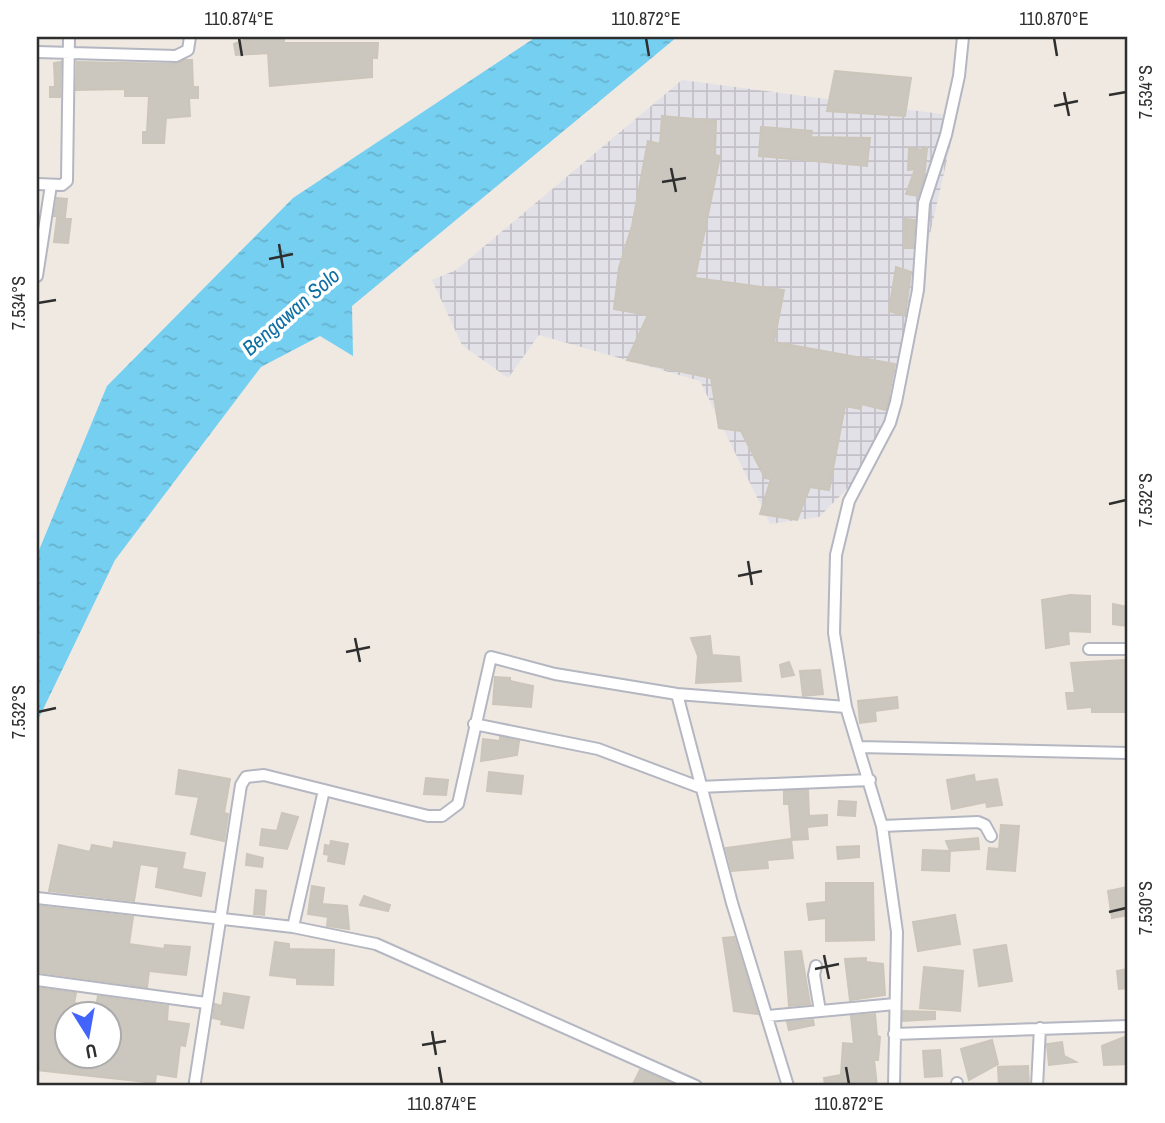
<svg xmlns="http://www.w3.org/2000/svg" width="1165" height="1123" font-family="'Archivo Narrow',sans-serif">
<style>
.industrial{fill:url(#industrial-grid)}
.water{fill:url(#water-ripples)}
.building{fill:#cbc7bf;stroke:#cbc5ba;stroke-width:2;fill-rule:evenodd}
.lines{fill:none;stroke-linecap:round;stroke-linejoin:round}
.street-casing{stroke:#b4b7c1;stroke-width:14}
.street{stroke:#fff;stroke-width:10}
.ticks{fill:none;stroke:#2e2e2e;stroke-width:2.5}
.labels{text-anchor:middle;stroke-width:7;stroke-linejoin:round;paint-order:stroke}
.water-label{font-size:21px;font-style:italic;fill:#0d6fa3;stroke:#fff}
.neatline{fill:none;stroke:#2e2e2e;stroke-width:2.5}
.ticks-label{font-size:18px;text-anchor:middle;fill:#2e2e2e}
</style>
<defs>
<pattern id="industrial-grid" width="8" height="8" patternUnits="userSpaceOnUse" patternTransform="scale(1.75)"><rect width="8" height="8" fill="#e3e1e8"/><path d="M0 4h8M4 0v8" fill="none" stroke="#c3c1c7"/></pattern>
<pattern id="water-ripples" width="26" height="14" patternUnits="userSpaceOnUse" patternTransform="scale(1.75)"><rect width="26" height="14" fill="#75cff0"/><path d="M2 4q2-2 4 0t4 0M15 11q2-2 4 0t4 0" fill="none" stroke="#66b2ce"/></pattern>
</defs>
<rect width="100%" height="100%" fill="#efe9e1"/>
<path class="industrial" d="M682,80l275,36 -78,341 -60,60 -49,7 -70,-143 -161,-46 -31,43 -46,-33 -30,-65 24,-10z"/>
<path class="water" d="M536,37h141l-325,269 1,50 -33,-20 -59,31 -146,193 -78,162v-167l70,-169 186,-188z"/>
<path class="building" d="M252,37l32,1v5h94l-1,15h-5v19l-102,9 -2,-33 -32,2 -2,-11z
M185,60h7l1,27h5v11h-9l1,18 -24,2 -2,25h-21v-11h4l2,-36h-24v-7l-49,1 1,-28 99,2z
M61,62l-1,35h-10v-10h5l-1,-24z
M835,71l76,7 -6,38 -78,-5z
M662,116l54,5 -1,34 5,1 -25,122 89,12 -10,52 121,22 -9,46 -25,-6v5l-16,-3 -16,84 -19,-3 -13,33 -37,-6 11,-35 -6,-1 -24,-47 -22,-3 -8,-50 -84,-18 21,-45 -34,-6 5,-41 13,-42 16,-85 12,3z
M761,127l51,4 -1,6 59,1 -3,28 -108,-10z
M923,147l4,1 -3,31 -6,17 -12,-2 9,-25 -7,1 1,-22 13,2z
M57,198l10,1 -2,18 -11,-1z
M57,218l14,1 -3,24 -14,-1z
M905,219l10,1 -2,28h-9z
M896,267l15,5 -6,44 -16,-5z
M1070,595l20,1v36l-22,-1 1,13 -23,4 -4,-48z
M1113,604l15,3v19l-15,-2z
M710,636l2,19 27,2 2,24 -45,2 2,-27 -7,-18z
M1124,660l4,52h-36v-5l-24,2 -2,-16h9l-4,-30z
M789,662l5,13 -12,2 -2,-12z
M820,670l3,24 -20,2 -3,-25z
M495,677l15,1v3l23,5 -2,21 -38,-3z
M897,697l1,11 -23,3 1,10 -16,2 -2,-22z
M500,737l19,4 -2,14 -36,6 2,-22 17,2z
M179,770l51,9 -6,34 4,1 -4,27 -33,-7 8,-37 -23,-3z
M489,772l34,4 -2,18 -34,-3z
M974,775l1,7 22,-3 5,26 -15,2 -1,-5 -34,7 -5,-29z
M426,778l22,2 -2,15 -22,-1z
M808,790l1,26 18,-1v10l-20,2 1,12 -16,1 -3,-36h-5v-13z
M839,801l17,1 -1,14 -17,-1z
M282,813l16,4 -11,32 -27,-4 2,-16 15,2z
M1001,825l18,1 -4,45 -28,-2 2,-21 10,1z
M978,838l1,11 -29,2 -4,-10z
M791,839l2,19 -26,2 1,8 -36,3 -6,-23z
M331,841l17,3 -4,20 -16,-3 1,-6 -5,-1 1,-9 5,1z
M114,842l71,11 -3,16 23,4 -4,23 -45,-9 3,-20 -19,-3 -6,37 -85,-10 10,-46 31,7 2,-7 21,4z
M859,846v11l-21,2 -1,-12z
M923,850l27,1 -1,20 -27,-1z
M247,854l16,4 -1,9 -16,-2z
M826,883h47l1,57 -48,1v-23l-17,2 -2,-16 19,-2z
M312,886l12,2 -2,16 25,2 2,23 -22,-3 1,-9 -20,-3z
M1128,887v28l-16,3 -4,-27z
M256,890l10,1 -2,24 -10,-1z
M364,896l26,9 -2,6 -28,-6z
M37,906l96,11 -4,27 35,5 1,-4 25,2 -4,28 -37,-4 -2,16 -110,-15z
M955,915l5,29 -42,7 -5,-29z
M734,937l24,77 -24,-3 -11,-73z
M275,942l14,2v5l45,1 -1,35 -36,-1v-6l-27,-3z
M1006,945l6,36 -33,5 -5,-36z
M801,951l9,53 -21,2 -4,-54z
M866,958v4l17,2 2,31 -35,5 -5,-41z
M924,967l39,4 -3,40 -40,-3z
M1128,969v19l-9,1 -2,-18z
M37,988l39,5 -2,10 22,3 2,-10 70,10 -1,15 22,3 -4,22 -5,-1 -4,32 -20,-3 -1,9 -118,-13zM66,1014h42v42h-42z
M224,993l25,4 -6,31 -22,-4 1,-4 -9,-2 2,-14 7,2z
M903,1011l32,1v7l-32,2z
M875,1014l2,22 3,1 -2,23h-4l3,26h-52l-1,-8 17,-3 2,-32 11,1 -3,-28z
M813,1020l1,5 -25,5 -2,-8z
M1127,1036v28l-23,1 -2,-19z
M992,1040l6,24 -29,16 -8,-31z
M1062,1042l2,14 12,6 -27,3 -2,-21z
M940,1050l2,26 -17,1 -2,-26z
M1028,1066l1,20h-30l-1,-19z
M640,1070l21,9 15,7h-44z"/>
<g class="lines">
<defs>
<path id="street" d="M37,52l139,4 12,-6 2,-13
M37,184l25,1 5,-4 2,-144
M37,276l14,-91
M1089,649h39
M677,694l55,209 56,183
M474,724l124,25 101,38 171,-7
M859,747l269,6
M882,826l96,-4 7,3 6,11
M37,898l256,29 83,17 320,142
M293,927l31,-137
M816,966l-2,9 6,36
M37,980l169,23
M768,1016l127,-12
M894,1034l234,-8
M195,1082l46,-297 5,-8 18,-2 164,41h14l16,-12 33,-147 64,17 122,20 169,13
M957,1083v3
M894,1086l3,-154 -15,-106 -36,-119 -12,-74 2,-78 13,-54 41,-78 6,-21 22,-112 6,-87 22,-68 13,-59 4,-39
M1037,1086l3,-58"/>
</defs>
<use href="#street" class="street-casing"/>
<use href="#street" class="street"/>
</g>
<path class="ticks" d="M239,38l3,18M646,38l3,18M1054,38l3,18M1064,92l5,24M1109,95l17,-3M1054,106l24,-5M671,168l5,24M662,182l24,-4M279,244l4,24M269,259l24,-5M38,303l18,-3M1109,504l17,-4M748,561l4,24M738,576l24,-5M355,638l5,24M346,652l24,-5M38,712l18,-4M1109,912l17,-4M824,955l5,24M815,969l24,-5M432,1031l4,24M422,1045l24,-4M439,1067l3,17M846,1067l3,17"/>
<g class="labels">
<g class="water-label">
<text transform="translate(291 312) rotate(-41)" y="7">Bengawan Solo</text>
</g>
</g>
<rect width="1165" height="1123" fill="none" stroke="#ffffff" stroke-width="77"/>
<g transform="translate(88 1035) rotate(169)"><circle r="33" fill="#ffffff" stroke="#ababab" stroke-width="2"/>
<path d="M0-5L12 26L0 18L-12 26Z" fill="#4264fb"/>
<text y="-10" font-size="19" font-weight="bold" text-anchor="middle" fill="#2e2e2e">U</text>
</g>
<rect x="38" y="38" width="1088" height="1046" class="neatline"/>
<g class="ticks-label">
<text x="239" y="25">110.874°E</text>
<text x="646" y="25">110.872°E</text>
<text x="1054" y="25">110.870°E</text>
<text transform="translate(1146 92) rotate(-90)" y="6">7.534°S</text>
<text transform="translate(19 303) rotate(-90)" y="6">7.534°S</text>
<text transform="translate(1146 500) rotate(-90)" y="6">7.532°S</text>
<text transform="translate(19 712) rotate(-90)" y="6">7.532°S</text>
<text transform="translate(1146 908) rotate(-90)" y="6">7.530°S</text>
<text x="442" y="1110">110.874°E</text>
<text x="849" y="1110">110.872°E</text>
</g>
</svg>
